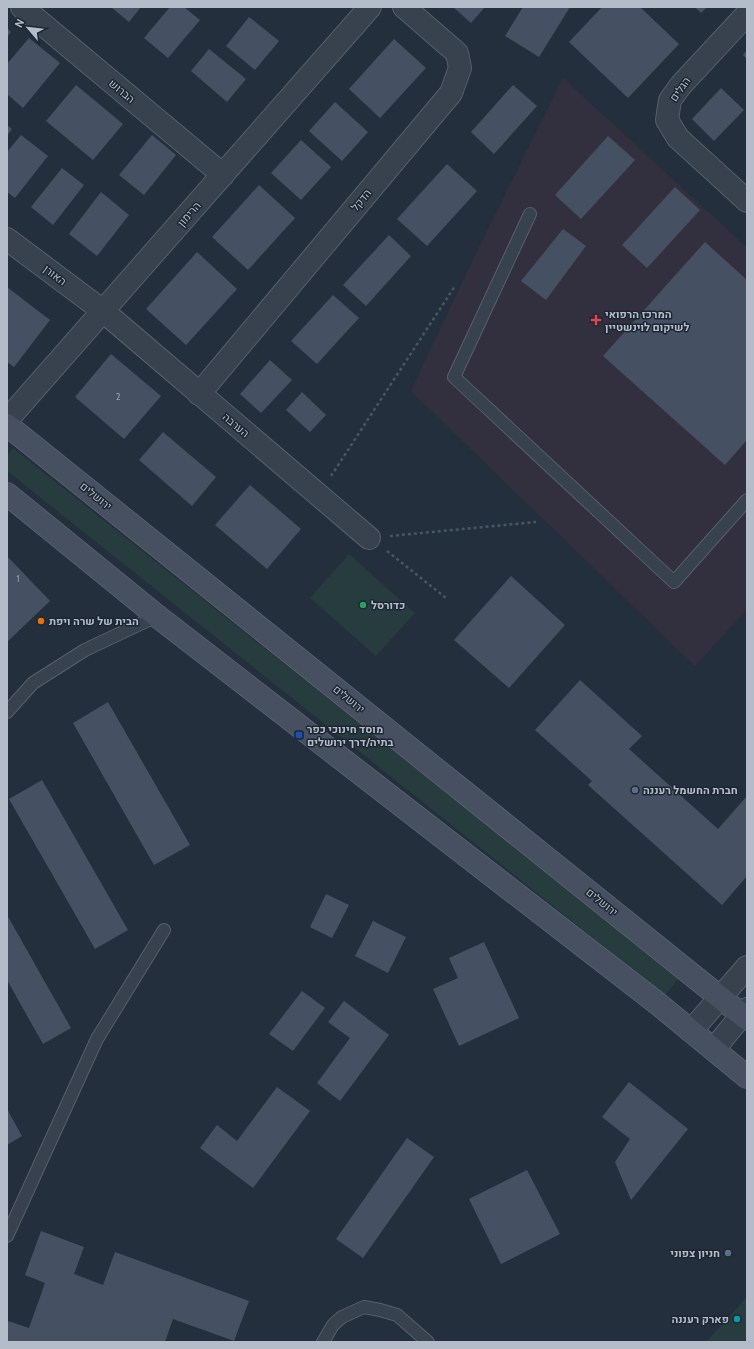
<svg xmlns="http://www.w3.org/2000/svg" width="754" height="1349" font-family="Cabin,Heebo,sans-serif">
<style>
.medical{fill:#32303f}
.green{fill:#263c3f}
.building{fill:#455162}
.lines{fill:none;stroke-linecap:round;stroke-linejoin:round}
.service-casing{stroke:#565f6c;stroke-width:14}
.minor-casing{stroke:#565f6c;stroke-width:24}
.secondary-casing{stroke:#565f6c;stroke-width:24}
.path{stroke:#44595c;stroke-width:2.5;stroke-dasharray:3 3;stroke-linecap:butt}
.service{stroke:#38414e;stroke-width:12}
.minor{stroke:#38414e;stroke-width:22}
.secondary{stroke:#465061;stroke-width:22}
.health-dot{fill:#e0444e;stroke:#1d2633;stroke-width:1.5}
.leisure-dot{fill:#2e9e5b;stroke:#1d2633;stroke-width:1.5}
.food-dot{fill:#e8710a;stroke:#1d2633;stroke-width:1.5}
.transit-dot{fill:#1a4fb4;stroke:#1d2633;stroke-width:1.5}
.service-dot{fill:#5c6f8a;stroke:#1d2633;stroke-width:1.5}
.culture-dot{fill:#0f9aa8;stroke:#1d2633;stroke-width:1.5}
.labels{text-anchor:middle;stroke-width:3;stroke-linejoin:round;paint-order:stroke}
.number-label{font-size:9px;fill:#98a1af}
.street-label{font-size:11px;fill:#b4bcc9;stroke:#1d2633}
.poi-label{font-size:11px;font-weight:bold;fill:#b4bcc9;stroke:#1d2633;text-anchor:start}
</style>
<rect width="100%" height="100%" fill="#242f3e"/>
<path class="medical" d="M563,78l184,170v361l-52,57 -284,-275 67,-142z"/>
<path class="green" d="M13,448l666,530 -14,17 -658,-524v-15z
M349,554l66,59 -39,43 -66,-58z
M747,1297v45h-41z"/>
<path class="building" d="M111,7h30l-12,15z
M170,7h14l16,13 -32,38 -24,-20z
M453,7h32l-14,16z
M523,7h47l-31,50 -34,-21z
M602,7h38l39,37 -51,54 -59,-56z
M695,7h12l-6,6z
M249,17l30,24 -24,29 -29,-24z
M7,28l4,4 -4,5z
M29,38l31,25 -37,45 -16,-14v-30z
M394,39l32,29 -46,50 -31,-29z
M209,49l37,30 -19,23 -36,-31z
M747,50v9l-4,-4z
M76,85l47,39 -30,36 -47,-39z
M513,85l24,21 -43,48 -23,-22z
M721,88l23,22 -30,31 -22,-22z
M335,102l33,30 -26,29 -33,-30z
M7,125l5,4 -5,7z
M21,135l27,21 -33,42 -8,-6v-40z
M152,135l24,20 -32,40 -25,-20z
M608,136l27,24 -54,59 -26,-24z
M301,140l30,27 -30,33 -30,-27z
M447,164l30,27 -50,55 -30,-27z
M62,168l22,17 -31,40 -22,-18z
M259,185l36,33 -47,52 -36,-33z
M675,187l25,23 -53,58 -25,-23z
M101,192l28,23 -32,41 -28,-22z
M563,229l23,17 -40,54 -25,-19z
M389,235l22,21 -45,50 -23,-21z
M705,242l42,38v160l-22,25 -122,-109z
M197,252l40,37 -51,56 -40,-36z
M7,287l43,33 -36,47 -7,-5z
M333,295l26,23 -42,46 -26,-23z
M111,354l50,42 -37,43 -49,-42z
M270,360l22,20 -31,33 -21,-19z
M302,392l24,23 -16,17 -24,-22z
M163,432l53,45 -24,29 -53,-46z
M250,485l51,44 -34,40 -52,-44z
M7,556l43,45 -43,41z
M511,576l54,49 -56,63 -55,-48z
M580,680l62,56 -13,13 89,80 29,-33v80l-25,29 -134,-120 4,-4 -57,-51z
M108,702l82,143 -36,20 -81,-142z
M42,780l86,150 -33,19 -86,-150z
M326,894l23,11 -17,33 -22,-11z
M7,915l64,113 -28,16 -36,-64z
M373,921l33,16 -18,36 -33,-17z
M484,942l35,76 -60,28 -26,-57 25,-11 -9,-20z
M302,991l23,17 -32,43 -24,-17z
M344,1001l45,34 -49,66 -23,-18 33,-45 -22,-16z
M629,1082l59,47 -57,71 -16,-38 15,-23 -28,-22z
M277,1087l33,24 -57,77 -53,-40 17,-23 20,16z
M7,1109l15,27 -15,9z
M407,1138l27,19 -71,101 -27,-19z
M527,1170l33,64 -59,30 -32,-65z
M41,1231l43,16 -10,27 29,11 12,-33 134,49 -15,40 -61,-22 -8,23h-158l1,-21 21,7 16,-45 -20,-8z"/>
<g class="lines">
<defs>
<path id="service" d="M530,214l-76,163 220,205 73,-82
M7,712l26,-29 52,-33 72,-34
M7,1236l90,-197 67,-109
M323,1342l10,-17 9,-8 22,-10 16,3 17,5 31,27"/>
<path id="minor" d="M22,7l201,168
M747,14l-66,71 -11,15 -3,20 11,18 69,63
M7,239l96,72 266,227
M199,394l252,-301 9,-25 -3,-15 -53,-46
M7,420l363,-413
M691,1031l56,-64
M714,1049l33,-40"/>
<path id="secondary" d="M7,425l740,594
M7,494l150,122 500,387 90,74"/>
</defs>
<use href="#service" class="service-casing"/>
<use href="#minor" class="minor-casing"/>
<use href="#secondary" class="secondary-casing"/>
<path class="path" d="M331,476l124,-190
M390,536l146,-14
M387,551l59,47"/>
<use href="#service" class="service"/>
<use href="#minor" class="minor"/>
<use href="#secondary" class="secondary"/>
</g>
<path class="health-dot" d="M594 314h4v4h4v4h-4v4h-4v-4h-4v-4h4z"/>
<circle class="leisure-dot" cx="363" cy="605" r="4"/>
<circle class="food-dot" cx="41" cy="621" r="4"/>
<rect class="transit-dot" x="295" y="731" width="8" height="8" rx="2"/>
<g class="service-dot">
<circle cx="635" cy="790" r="4"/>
<circle cx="728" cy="1253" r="4"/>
</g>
<circle class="culture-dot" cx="737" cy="1319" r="4"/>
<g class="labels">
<g class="number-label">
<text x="118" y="400">2</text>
<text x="18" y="582">1</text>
</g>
<g class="street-label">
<text transform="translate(680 89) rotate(-55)" y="4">הגלים</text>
<text transform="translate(122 91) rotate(40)" y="4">הברוש</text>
<text transform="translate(361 200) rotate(-50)" y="4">הדקל</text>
<text transform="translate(189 214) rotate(-49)" y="4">הרימון</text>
<text transform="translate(55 275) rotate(37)" y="4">האורן</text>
<text transform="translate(236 425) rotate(40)" y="4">הערבה</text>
<text transform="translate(96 496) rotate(39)" y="4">ירושלים</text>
<text transform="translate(349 699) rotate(39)" y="4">ירושלים</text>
<text transform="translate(602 902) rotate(39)" y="4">ירושלים</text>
</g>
<g class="poi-label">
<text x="605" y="318">המרכז הרפואי<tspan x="605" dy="13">לשיקום לוינשטיין</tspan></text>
<text x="371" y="609">כדורסל</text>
<text x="49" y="625">הבית של שרה ויפת</text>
<text x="307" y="733">מוסד חינוכי כפר<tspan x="307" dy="13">בתיה/דרך ירושלים</tspan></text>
<text x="643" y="794">חברת החשמל רעננה</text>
<text x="720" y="1257" text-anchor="end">חניון צפוני</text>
<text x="729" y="1323" text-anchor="end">פארק רעננה</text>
</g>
</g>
<rect width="754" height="1349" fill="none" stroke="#b4bcc9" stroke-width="16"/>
<g transform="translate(28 28) rotate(298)" stroke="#1d2633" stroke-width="3" paint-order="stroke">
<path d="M0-3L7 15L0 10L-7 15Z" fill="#b4bcc9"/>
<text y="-6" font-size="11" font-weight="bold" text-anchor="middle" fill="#b4bcc9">N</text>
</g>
</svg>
